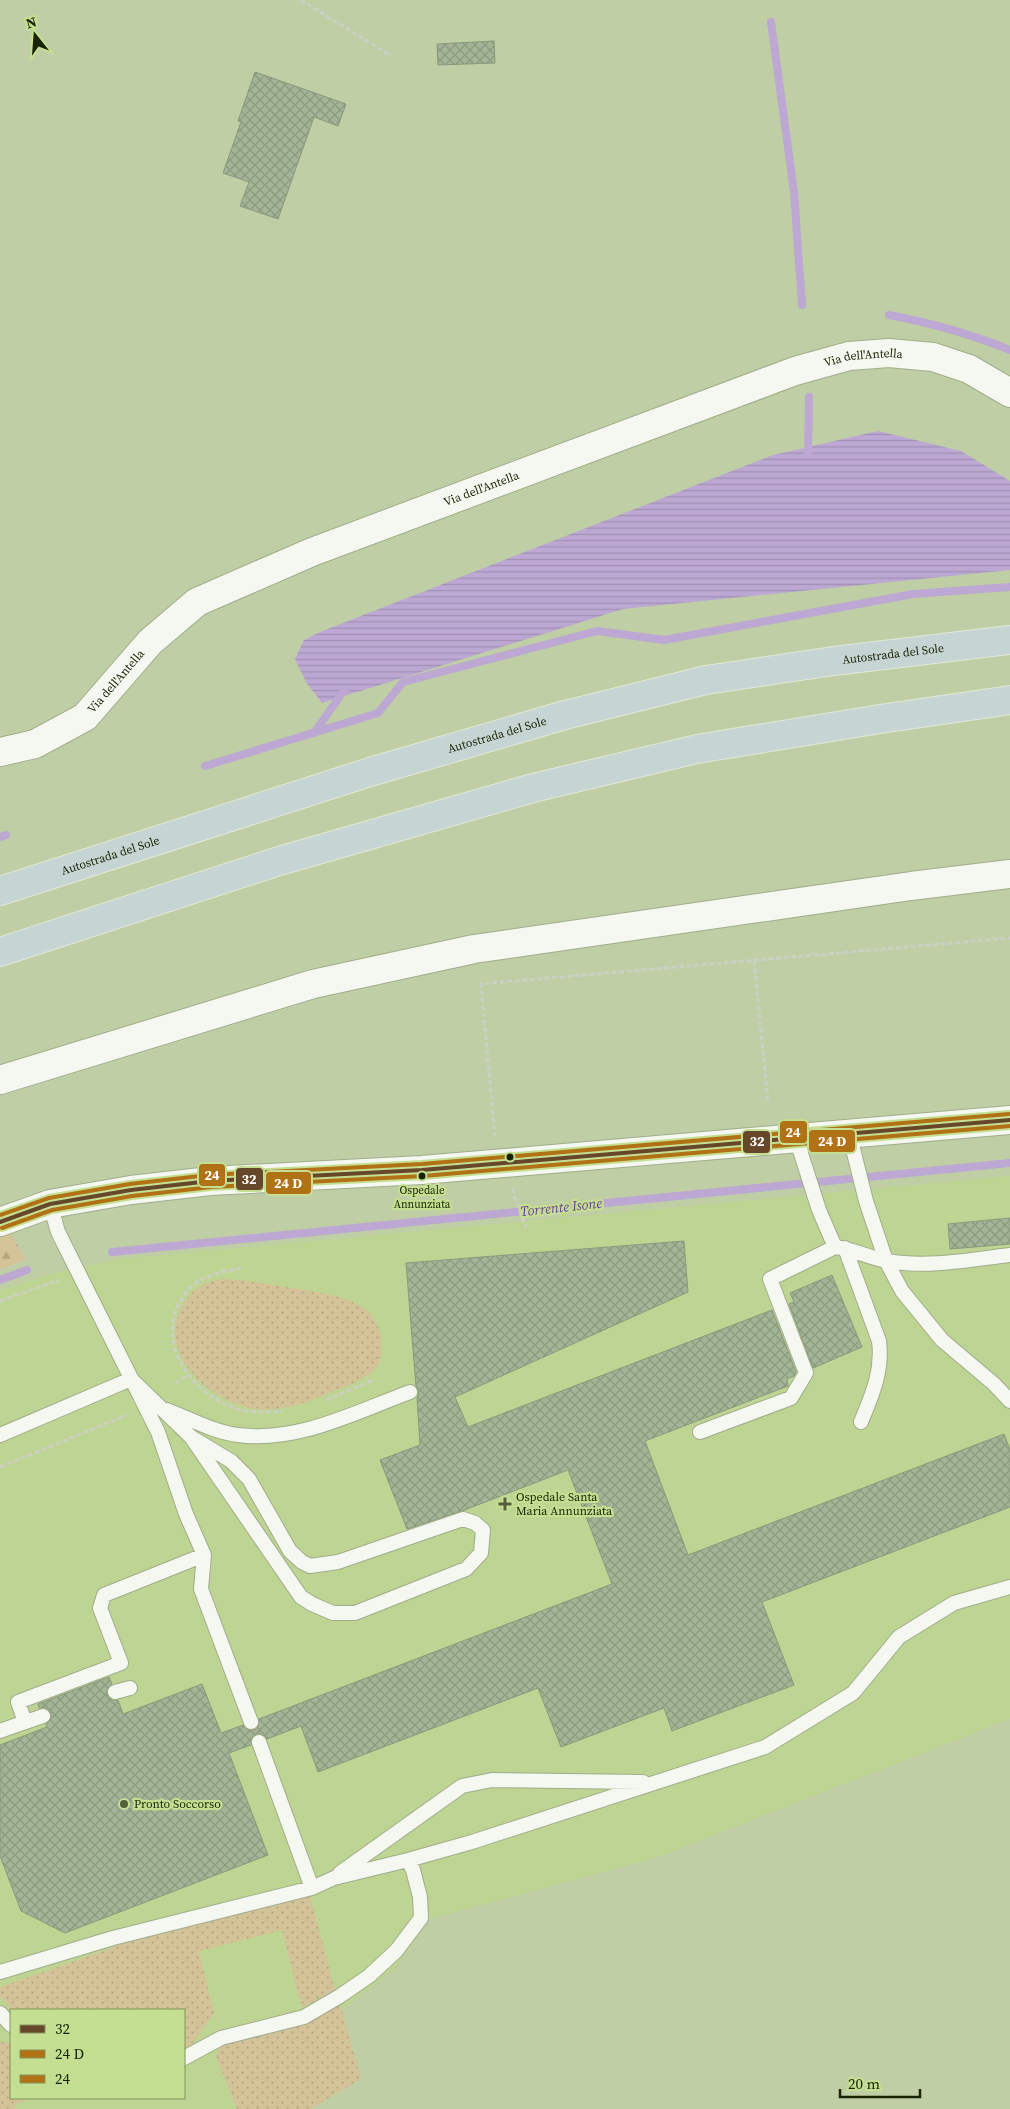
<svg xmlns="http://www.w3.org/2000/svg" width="1010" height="2109" font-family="'Source Serif 4',serif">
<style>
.built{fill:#bdd492;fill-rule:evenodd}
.grass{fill:url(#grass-dots)}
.forest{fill:url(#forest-firs)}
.water{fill:url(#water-rules)}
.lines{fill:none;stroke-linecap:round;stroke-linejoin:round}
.stream{stroke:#bca8d2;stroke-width:8}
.building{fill:url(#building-cross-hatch);stroke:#899a7c}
.lane-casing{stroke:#a1ad8b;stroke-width:16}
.street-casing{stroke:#a1ad8b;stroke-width:30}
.secondary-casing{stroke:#a1ad8b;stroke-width:30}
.highway-casing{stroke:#e2e9d6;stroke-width:30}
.path{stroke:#cbd0c3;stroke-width:3;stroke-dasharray:5 2.5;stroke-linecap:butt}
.lane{stroke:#f5f8f1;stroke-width:14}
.street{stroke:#f5f8f1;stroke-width:28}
.secondary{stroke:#f5f8f1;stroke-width:28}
.highway{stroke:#c7d4d4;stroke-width:28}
.bus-1-casing{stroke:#c5df92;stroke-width:8}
.bus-2-casing{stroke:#c5df92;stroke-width:8}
.bus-3-casing{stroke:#c5df92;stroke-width:8}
.bus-1{stroke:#67472a;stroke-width:4}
.bus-2{stroke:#b07215;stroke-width:4}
.bus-3{stroke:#b07215;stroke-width:4}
.bus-dot{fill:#1a2304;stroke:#c5df92;stroke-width:2}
.poi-dot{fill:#545f3c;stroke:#c5df92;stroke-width:2}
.labels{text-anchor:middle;stroke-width:4.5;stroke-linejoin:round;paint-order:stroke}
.bus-label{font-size:11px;fill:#1a2304;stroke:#c5df92}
.street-label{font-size:12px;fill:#1a2304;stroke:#c5df92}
.poi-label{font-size:12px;fill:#1a2304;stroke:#c5df92;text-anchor:start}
.water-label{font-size:14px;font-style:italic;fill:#683c96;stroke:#c5df92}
.line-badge{stroke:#c5df92;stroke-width:2}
.badge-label{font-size:14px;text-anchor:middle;font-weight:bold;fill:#fff}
</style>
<defs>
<pattern id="grass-dots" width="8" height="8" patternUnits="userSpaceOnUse" patternTransform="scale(1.25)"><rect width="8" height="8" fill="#d4c298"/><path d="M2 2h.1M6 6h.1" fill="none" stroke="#b5a681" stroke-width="1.8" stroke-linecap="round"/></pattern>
<pattern id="forest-firs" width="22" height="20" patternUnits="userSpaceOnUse" patternTransform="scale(1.25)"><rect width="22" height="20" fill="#d4c298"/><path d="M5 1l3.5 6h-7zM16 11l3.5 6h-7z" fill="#b5a681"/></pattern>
<pattern id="water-rules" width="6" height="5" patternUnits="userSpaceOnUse" patternTransform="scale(1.25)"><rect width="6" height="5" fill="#bca8d2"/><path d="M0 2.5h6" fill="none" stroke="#a190b3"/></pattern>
<pattern id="building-cross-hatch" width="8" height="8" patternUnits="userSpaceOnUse" patternTransform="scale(1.25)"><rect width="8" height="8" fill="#a3b596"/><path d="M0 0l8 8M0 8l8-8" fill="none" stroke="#8c9b80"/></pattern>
</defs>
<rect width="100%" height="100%" fill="#bfcea4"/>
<path class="built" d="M1010,1176v543l-355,139 -225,61 -36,51 -52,40 19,69 -50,30h-311v-819l45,-15 74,-16zM11,2010h173v88h-173z"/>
<path class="grass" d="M226,1279c20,1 40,5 60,8 26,5 56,6 79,22 10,7 14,18 16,29 1,9 1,22 -4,29 -9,12 -40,23 -53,28 -21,8 -43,17 -66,14 -49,-6 -105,-57 -73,-108 10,-15 24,-21 41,-22z
M310,1896l25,94 -33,18 -20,-78 -83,21 15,62 -21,30 -9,6v-39h-172l-12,-14v-9l132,-46 60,-19z
M338,2004l4,6 19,69 -50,30h-74l-21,-53 6,-13z
M0,2042h11v56h20l-17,7 2,4h-16z"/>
<path class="forest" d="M7,1228l19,31 -26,11v-38z"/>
<path class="water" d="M878,431l83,20 49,30v89l-387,39 -301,94 -16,-21 -11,-23 9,-19 16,-8 453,-177z"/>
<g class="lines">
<path class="stream" d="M771,22l23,170 8,113
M889,315c42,8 82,19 121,35
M808,455l1,-58
M314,733l31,-44
M205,766l173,-53 25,-31 194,-51 67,9 249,-46 97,-7
M0,837l6,-2
M112,1252l898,-89
M0,1280l27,-10"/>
</g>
<path class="building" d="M494,41l1,22 -57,2 -1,-21z
M255,72l91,32 -8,22 -24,-9 -36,102 -38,-13 9,-24 -26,-9 18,-51 -3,-1z
M1010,1218v26l-60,5 -2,-25z
M684,1241l4,51 -233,105 13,30 304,-117 24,62 -2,4 -7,3 1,7 -143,55 43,114 316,-121 6,16v57l-248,95 32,83 -122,46 -8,-23 -103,39 -23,-59 -220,84 -17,-46 -34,13 -6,-5h-5l-4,3 -1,8 -22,8 39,102 -203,78 -44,-22 -21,-55v-111l47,-18 -1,-3 5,-6v-5l-6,-5h-6l-1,-4 71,-27 3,7 -5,5v6l5,5h6l5,14 79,-30 19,49 22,-8 3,4 8,1 4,-3 1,-8 353,-135 -44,-114 -106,41 -55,18 -27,-69 40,-15 -3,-47 2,-5 -3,-7 -10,-123z
M832,1275l30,72 -49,21 -24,-64 5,-2 -4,-9z"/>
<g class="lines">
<defs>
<path id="lane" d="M849,1133l17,68 20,60 16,30 40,49 52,44 16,17
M796,1138l23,72 16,37c18,2 34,11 52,14 41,7 82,-1 123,-6
M50,1204l8,28 100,200 28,82 18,41 -3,34 50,133
M845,1248l34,93c4,30 -7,54 -18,81
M131,1379l60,58 110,160 11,7 21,9h22l111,-44 15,-16 2,-23 -8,-7 -12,-4 -125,43 -28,4 -8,-4 -12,-11 -41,-72 -18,-18 -40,-24
M167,1410c23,9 47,22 71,25 59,8 118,-23 172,-43
M700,1432l91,-34 15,-25 -36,-94 65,-32
M0,1435l131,-56
M115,1692l15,-4
M25,1722l-7,-20 103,-39 -21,-55 4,-13 100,-40
M0,1731l43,-15
M259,1742l53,146
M340,1873l122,-87 30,-6 151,2
M0,1972l113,-34 199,-50 22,-10 74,-18 64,-18 293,-95 88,-54 46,-56 55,-34 56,-16
M0,2013l11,12
M184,2058l37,-20 83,-21 36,-21 29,-20 27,-25 25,-33 -1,-21 -7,-27 -5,-10"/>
<g id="street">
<path id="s1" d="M0,752l35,-8 50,-27 65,-75 47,-40 115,-50 483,-181 54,-15 40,-3 44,4 36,12 41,24"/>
<path d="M0,1222l50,-18 81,-14 79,-9 212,-11 588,-50"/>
</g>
<path id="secondary" d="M0,1080l313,-96 161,-35 437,-63 99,-12"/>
<g id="highway">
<path id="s2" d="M0,891l370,-119 195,-57 141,-35 128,-19 176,-21"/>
<path d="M0,952l279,-91 254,-73 164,-39 183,-30 130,-19"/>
</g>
</defs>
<use href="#lane" class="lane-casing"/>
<use href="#street" class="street-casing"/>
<use href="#secondary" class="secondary-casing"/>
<use href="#highway" class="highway-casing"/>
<path class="path" d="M301,0l87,54
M754,961l14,140
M495,1137l-14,-153 529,-46
M512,1189l14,39
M241,1268c-16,3 -34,7 -47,16 -9,7 -15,18 -19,29 -13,44 25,86 66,97 14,3 28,2 42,1
M0,1301l59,-21
M175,1383l13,-8
M326,1400l47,-20
M0,1467l127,-52"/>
<use href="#lane" class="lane"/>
<use href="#street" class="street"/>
<use href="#secondary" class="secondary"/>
<use href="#highway" class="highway"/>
<defs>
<path id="bus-1" d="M0,1222l50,-18 81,-14 79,-9 212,-11 588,-50"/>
<path id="bus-2" d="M2,1228l50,-18 80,-14 79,-9 212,-11 587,-50"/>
<path id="bus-3" d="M0,1215l49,-17 81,-14 79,-9 213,-11 587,-50"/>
</defs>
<use href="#bus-1" class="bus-1-casing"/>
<use href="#bus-2" class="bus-2-casing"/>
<use href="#bus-3" class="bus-3-casing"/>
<use href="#bus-1" class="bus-1"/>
<use href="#bus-2" class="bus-2"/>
<use href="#bus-3" class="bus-3"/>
</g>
<g class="bus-dot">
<circle cx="510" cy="1157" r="4.5"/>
<circle cx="422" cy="1176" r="4.5"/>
</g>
<g class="poi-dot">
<path d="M502.5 1496.5h5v5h5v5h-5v5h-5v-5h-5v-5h5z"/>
<circle cx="124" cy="1804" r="5"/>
</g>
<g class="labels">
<g class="bus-label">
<text x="422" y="1194">Ospedale<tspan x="422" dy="14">Annunziata</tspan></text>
</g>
<g class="street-label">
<text dy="4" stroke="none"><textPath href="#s1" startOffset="965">Via dell'Antella</textPath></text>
<text dy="4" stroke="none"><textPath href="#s1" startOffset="560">Via dell'Antella</textPath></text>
<text dy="4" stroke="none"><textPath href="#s2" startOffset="926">Autostrada del Sole</textPath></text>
<text dy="4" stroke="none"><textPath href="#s1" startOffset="140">Via dell'Antella</textPath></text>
<text dy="4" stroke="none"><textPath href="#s2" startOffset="521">Autostrada del Sole</textPath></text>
<text dy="4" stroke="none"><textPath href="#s2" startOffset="116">Autostrada del Sole</textPath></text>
</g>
<g class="poi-label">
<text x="516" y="1501">Ospedale Santa<tspan x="516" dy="14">Maria Annunziata</tspan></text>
<text x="134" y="1808">Pronto Soccorso</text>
</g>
<g class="water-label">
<text transform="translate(561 1207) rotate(-6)" y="5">Torrente Isone</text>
</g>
</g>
<g class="line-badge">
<rect x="779" y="1120" width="29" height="24" rx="5" fill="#b07215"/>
<rect x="808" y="1129" width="48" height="24" rx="5" fill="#b07215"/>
<rect x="742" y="1130" width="29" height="24" rx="5" fill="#67472a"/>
<rect x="198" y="1163" width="28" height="24" rx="5" fill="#b07215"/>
<rect x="235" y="1167" width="29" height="24" rx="5" fill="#67472a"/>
<rect x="265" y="1171" width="47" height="24" rx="5" fill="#b07215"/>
</g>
<g class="badge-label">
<text x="793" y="1137">24</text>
<text x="832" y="1146">24 D</text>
<text x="757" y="1146">32</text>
<text x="212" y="1180">24</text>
<text x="249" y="1184">32</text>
<text x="288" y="1188">24 D</text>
</g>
<rect x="10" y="2009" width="175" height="90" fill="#c5df92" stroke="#819459"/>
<rect x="20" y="2025" width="25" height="8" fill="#67472a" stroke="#819459"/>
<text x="55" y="2034" font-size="15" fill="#1a2304">32</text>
<rect x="20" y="2050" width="25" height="8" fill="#b07215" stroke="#819459"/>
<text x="55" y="2059" font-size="15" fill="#1a2304">24 D</text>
<rect x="20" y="2075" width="25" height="8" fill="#b07215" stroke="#819459"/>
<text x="55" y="2084" font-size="15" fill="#1a2304">24</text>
<g transform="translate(35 35) rotate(343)" stroke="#c5df92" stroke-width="4" paint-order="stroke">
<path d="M0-4L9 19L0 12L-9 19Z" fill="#1a2304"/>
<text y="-8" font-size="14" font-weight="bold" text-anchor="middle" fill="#1a2304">N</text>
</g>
<path d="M840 2089v8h80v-8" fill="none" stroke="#1a2304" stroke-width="2.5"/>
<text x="848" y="2089" font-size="15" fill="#1a2304" stroke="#c5df92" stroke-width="4" paint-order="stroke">20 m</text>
</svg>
